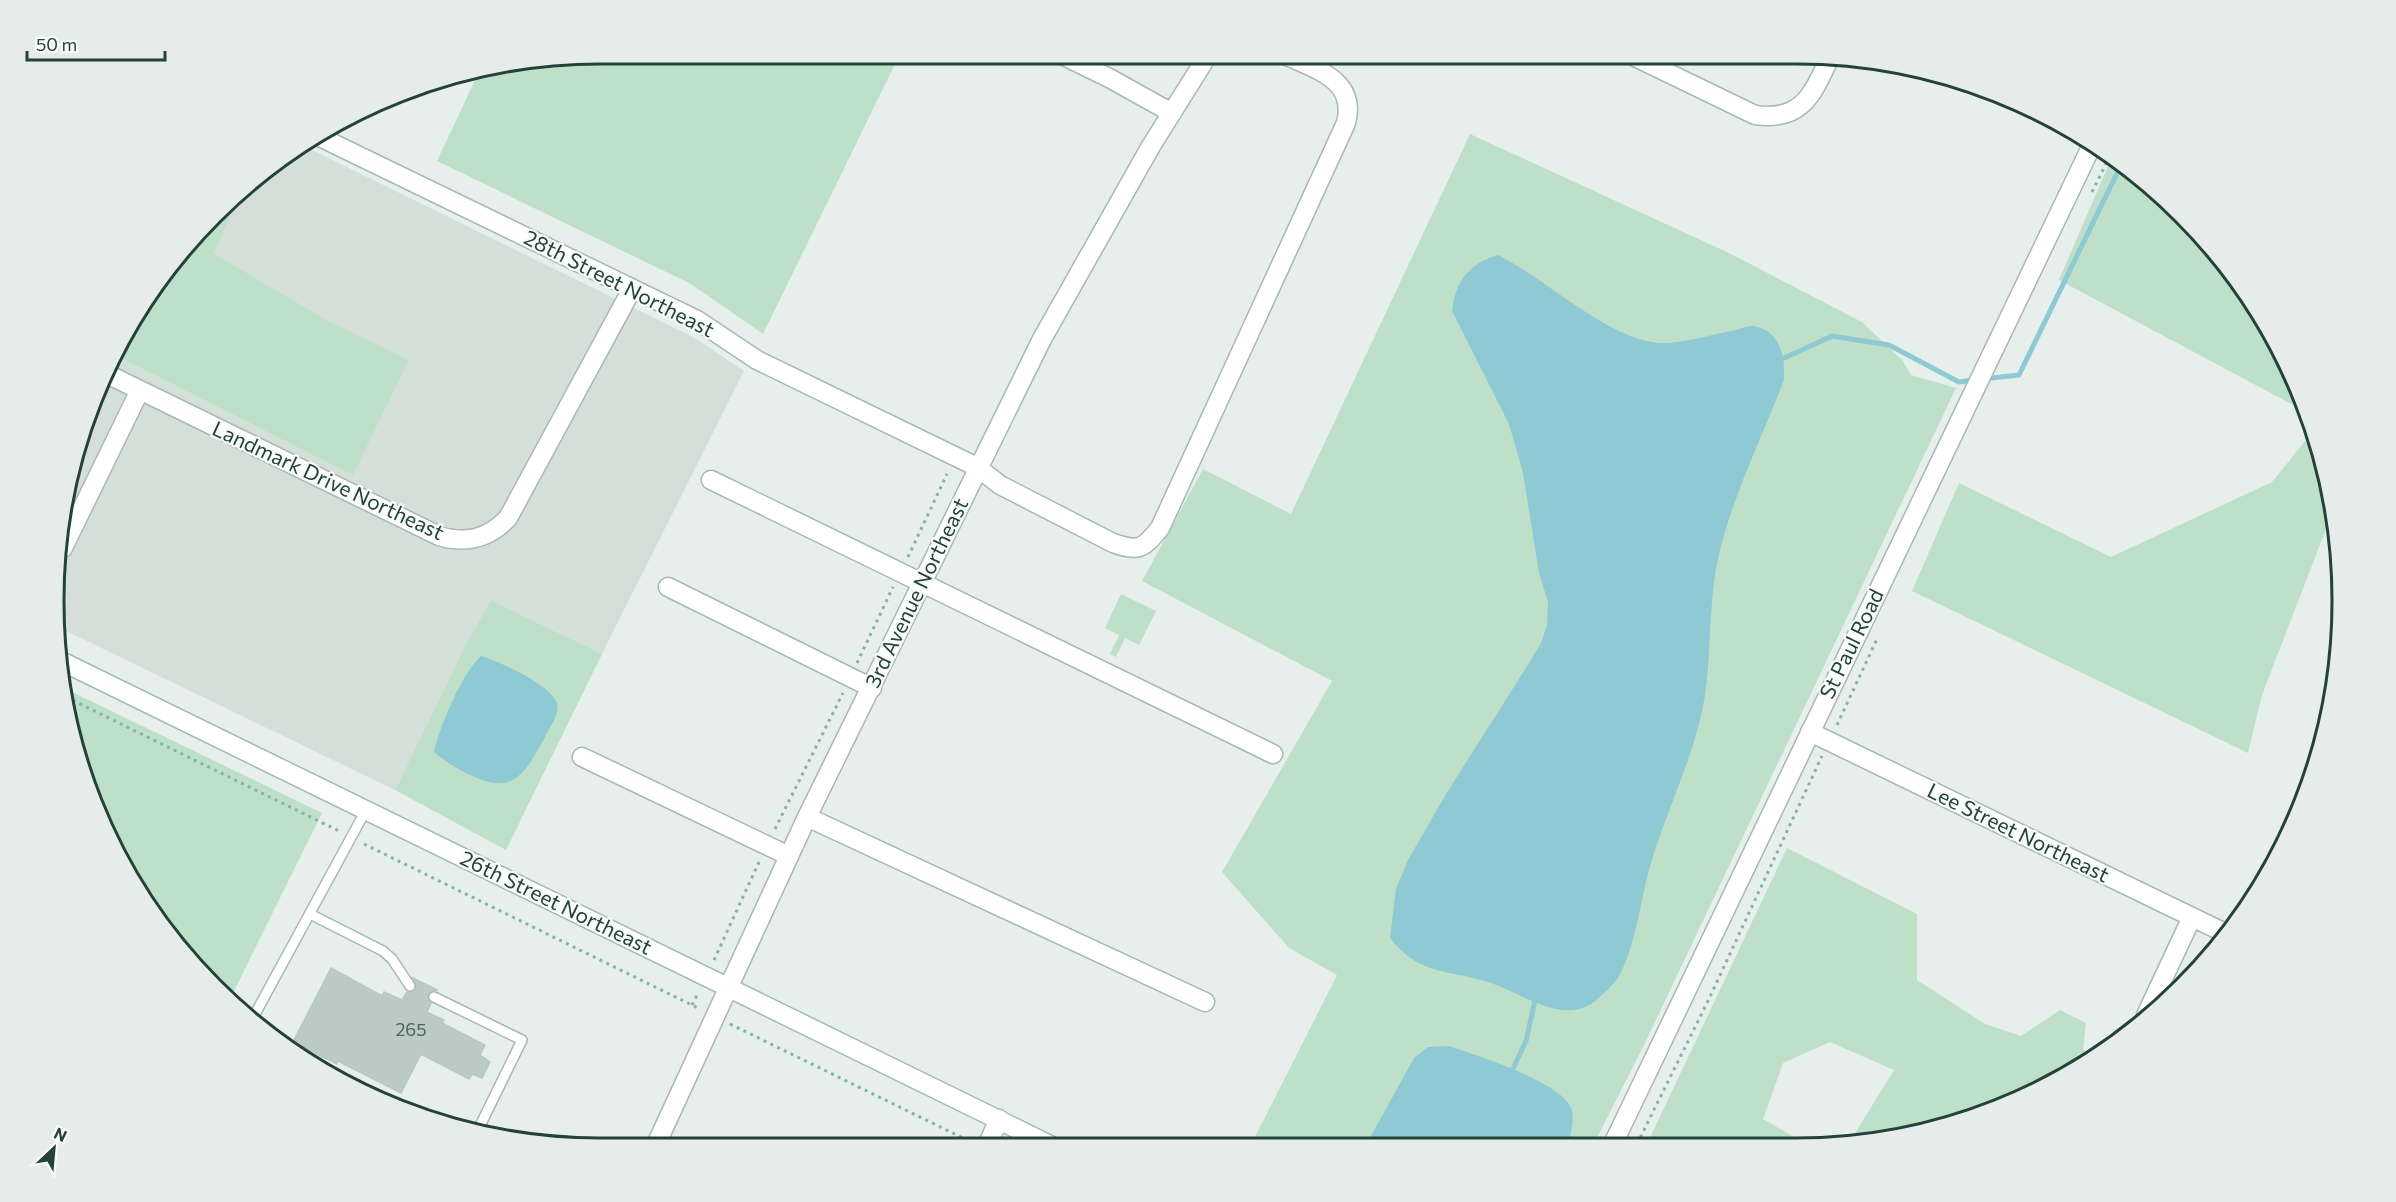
<svg xmlns="http://www.w3.org/2000/svg" width="2396" height="1202" font-family="Commissioner,sans-serif">
<style>
.built{fill:#d4dfda}
.green{fill:#bfe0c8}
.water{fill:#8ec9d4}
.lines{fill:none;stroke-linecap:round;stroke-linejoin:round}
.stream{stroke:#8ec9d4;stroke-width:5}
.building{fill:#bbcac4;stroke:#b8c9c2;stroke-width:1.5}
.service-casing{stroke:#a8b8b2;stroke-width:12}
.minor-casing{stroke:#a8b8b2;stroke-width:21}
.tertiary-casing{stroke:#a8b8b2;stroke-width:21}
.secondary-casing{stroke:#a4bbb3;stroke-width:21}
.path{stroke:#86b3a5;stroke-width:3;stroke-dasharray:3 4.5;stroke-linecap:butt}
.service{stroke:#fff;stroke-width:9}
.minor{stroke:#fff;stroke-width:18}
.tertiary{stroke:#fff;stroke-width:18}
.secondary{stroke:#fff;stroke-width:18}
.labels{text-anchor:middle;stroke-width:4.5;stroke-linejoin:round;paint-order:stroke}
.number-label{font-size:18px;fill:#4a645c}
.street-label{font-size:21px;fill:#24423a;stroke:#f7fbf9}
.rim{fill:none;stroke:#24423a;stroke-width:3}
</style>
<rect width="100%" height="100%" fill="#e6efeb"/>
<path class="built" d="M306,147l389,191 49,33 -142,283 -111,-54 -24,42 -72,148 -335,-162 5,-134 31,-102 50,-95 122,-130z"/>
<path class="green" d="M601,54h299l-137,280 -72,-50 -254,-123 41,-87z
M1470,134l259,119 133,69 41,39 8,14 45,13 -311,655 -51,101 -343,1 86,-170 -48,-27 -67,-76 110,-191 -190,-100 61,-112 88,45z
M2112,157l16,10 78,73 63,87 39,86 -249,-133z
M236,201l-22,53 116,68 79,38 -56,115 -238,-120 31,-58z
M2314,430l19,81 -71,184 -14,58 -336,-162 47,-108 152,74 161,-75z
M1121,594l35,17 -17,34 -14,-7 -9,19 -6,-3 9,-19 -14,-7z
M491,600l111,54 -96,196 -111,-60 72,-148z
M64,688l258,125 -92,186 -16,-11 -104,-145z
M1787,848l130,66v66l68,44 36,12 39,-26 26,13 -3,27 15,6 -94,50 -138,37h-17l45,-73 -64,-28 -47,21 -20,56 43,25h-159z"/>
<path class="water" d="M1498,255c47,23 109,84 161,88 20,1 52,-8 72,-12 7,-1 17,-6 23,-5 27,5 31,31 30,54 -22,57 -49,111 -64,170 -12,48 -8,97 -15,145 -9,58 -37,111 -54,168 -11,36 -14,80 -32,113 -5,9 -18,20 -25,26 -31,23 -73,-9 -103,-19 -40,-14 -71,-6 -101,-45l6,-49 12,-29 38,-66 78,-123 17,-28 6,-18 1,-23 -9,-29 -16,-100 -14,-49 -57,-113c3,-29 17,-48 46,-56z
M481,656c18,5 70,29 76,47 3,11 -7,24 -12,34 -8,14 -20,40 -37,45 -20,7 -59,-17 -74,-30 5,-24 28,-79 47,-96z
M1449,1046c27,9 112,36 122,62 4,11 0,25 -3,36l-202,1 48,-87 14,-11z"/>
<g class="lines">
<path class="stream" d="M1780,360l52,-24 57,9 70,37 15,-2
M1983,379l36,-4 103,-212
M1510,1075l16,-34 10,-45"/>
</g>
<path class="building" d="M331,968l51,28 2,-4 18,8 5,-8 9,-3 -3,-11 24,12 -9,4 3,9 -4,9 17,8 -2,3 43,22 -5,10 10,7 -8,16 -10,-4 -3,5 -48,-25 -20,39 -63,-32 -1,3 -44,-22z"/>
<g class="lines">
<defs>
<path id="service" d="M64,507l15,8
M310,914l73,37 9,8 18,27
M434,997l88,43 -45,92
M254,1016l112,-206"/>
<path id="minor" d="M1060,54l51,25 61,34
M1631,55l124,60c48,7 58,-22 76,-60
M322,138l375,182 60,40 220,107 23,18 113,58c26,9 30,6 47,-15l186,-405c11,-43 -29,-53 -61,-68
M105,373l334,163c27,8 49,3 69,-18l124,-229
M711,480l562,274
M63,548l77,-158
M668,587l204,101
M1810,732l415,201
M582,757l207,99
M807,817l398,185
M2146,1015l46,-98
M987,1146l12,-27
M655,1147l152,-330 235,-478 109,-193 57,-91"/>
<path id="tertiary" d="M1613,1144l479,-999"/>
<path id="secondary" d="M59,660l993,486"/>
</defs>
<use href="#service" class="service-casing"/>
<use href="#minor" class="minor-casing"/>
<use href="#tertiary" class="tertiary-casing"/>
<use href="#secondary" class="secondary-casing"/>
<path class="path" d="M2092,192l18,-36
M908,557l39,-83
M857,663l36,-76
M66,697l273,134
M1837,725l40,-86
M775,829l68,-136
M364,844l336,165
M714,960l45,-98
M692,1005l6,-12
M730,1024l239,117
M1637,1144l71,-143 114,-245"/>
<use href="#service" class="service"/>
<use href="#minor" class="minor"/>
<use href="#tertiary" class="tertiary"/>
<use href="#secondary" class="secondary"/>
</g>
<g class="labels">
<g class="number-label">
<text x="411" y="1036">265</text>
</g>
<g class="street-label">
<text transform="translate(619 284) rotate(27)" y="7">28th Street Northeast</text>
<text transform="translate(328 481) rotate(25)" y="7">Landmark Drive Northeast</text>
<text transform="translate(917 593) rotate(-64)" y="7">3rd Avenue Northeast</text>
<text transform="translate(1852 644) rotate(-64)" y="7">St Paul Road</text>
<text transform="translate(2018 833) rotate(26)" y="7">Lee Street Northeast</text>
<text transform="translate(556 903) rotate(26)" y="7">26th Street Northeast</text>
</g>
</g>
<path d="M0 0H2396V1202H0ZM600 64H1796A536 536 0 0 1 2332 600V602A536 536 0 0 1 1796 1138H600A536 536 0 0 1 64 602V600A536 536 0 0 1 600 64Z" fill="#e6ecea" fill-rule="evenodd"/>
<path class="rim" d="M600 64H1796A536 536 0 0 1 2332 600V602A536 536 0 0 1 1796 1138H600A536 536 0 0 1 64 602V600A536 536 0 0 1 600 64Z"/>
<g transform="translate(54 1148) rotate(26)" stroke="#f7fbf9" stroke-width="4.5" paint-order="stroke">
<path d="M0-4.5L10 22L0 15L-10 22Z" fill="#24423a"/>
<text y="-9" font-size="16" font-weight="bold" text-anchor="middle" fill="#24423a">N</text>
</g>
<path d="M27 51v9h138v-9" fill="none" stroke="#24423a" stroke-width="3"/>
<text x="36" y="51" font-size="18" fill="#24423a" stroke="#f7fbf9" stroke-width="4.5" paint-order="stroke">50 m</text>
</svg>
